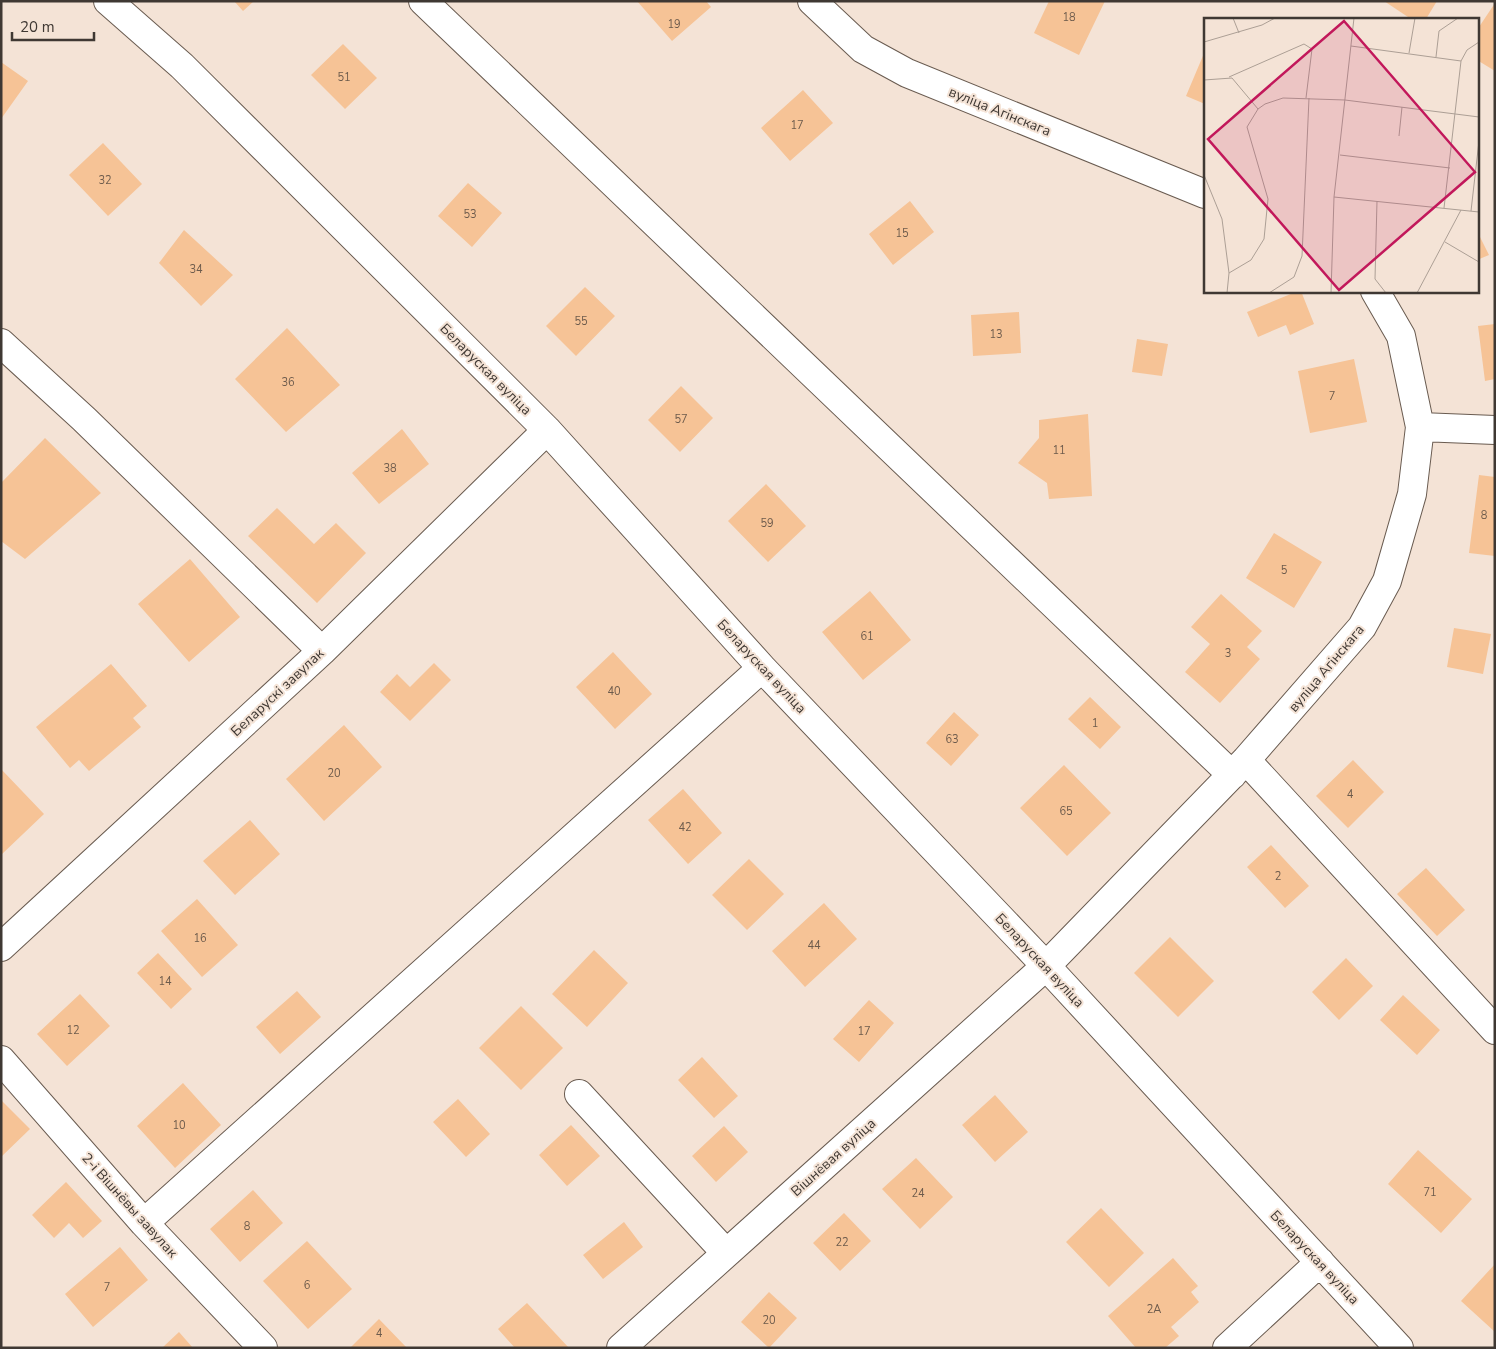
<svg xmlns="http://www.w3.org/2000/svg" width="1496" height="1349" font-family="'Nunito Sans',sans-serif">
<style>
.building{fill:#f6c396}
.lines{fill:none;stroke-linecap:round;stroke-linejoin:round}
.minor-casing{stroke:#695b50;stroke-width:30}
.minor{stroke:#fff;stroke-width:28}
.labels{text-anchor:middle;stroke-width:4;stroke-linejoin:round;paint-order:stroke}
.number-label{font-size:11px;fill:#6d5b4c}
.street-label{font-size:14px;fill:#3f3833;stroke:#f4e3d6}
.inset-road{fill:none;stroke:#ac9f95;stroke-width:1}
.view{fill:#c2185b;fill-opacity:0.15;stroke:#c2185b;stroke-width:2.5}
.inset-edge{fill:none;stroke:#3f3833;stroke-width:2.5}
</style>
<rect width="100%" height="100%" fill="#f4e3d6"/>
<path class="building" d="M234,1h20l-11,10z
M637,1h69l5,6 -39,34z
M1049,1h56l-26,54 -45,-22z
M1384,1h53l-11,18h-15z
M1495,3v68l-18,-11v-30z
M343,44l34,34 -32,31 -34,-34z
M1205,51v53l-19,-8z
M1,62l27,19 -27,38z
M803,90l30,33 -43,38 -29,-33z
M103,143l39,41 -34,32 -39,-41z
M468,183l34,30 -30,34 -34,-31z
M910,201l24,31 -41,33 -24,-31z
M184,230l49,45 -32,31 -42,-43z
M1477,231l12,24 -12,5z
M585,287l30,29 -39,40 -30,-30z
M1298,291h3l13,33 -24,11 -4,-10 -28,12 -11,-25z
M1019,312l2,41 -48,3 -2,-41z
M1495,324v55l-10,2 -7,-55z
M287,328l53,57 -54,47 -51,-53z
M1137,339l31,5 -6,32 -30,-4z
M1354,359l13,63 -57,11 -12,-62z
M681,386l32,32 -33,34 -32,-32z
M1088,414l4,82 -43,3 -2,-16 -29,-20 21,-25v-18z
M402,429l27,35 -50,40 -27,-31z
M45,438l56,55 -76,66 -24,-18v-58z
M1479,475l16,2v79l-26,-3z
M766,484l40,42 -38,36 -40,-41z
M277,508l37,36 22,-21 30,30 -49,50 -69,-67z
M1274,533l48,29 -28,46 -48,-30z
M190,559l50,58 -51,45 -51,-58z
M870,591l41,49 -48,40 -41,-48z
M1221,594l41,37 -15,16 13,12 -40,44 -35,-31 25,-28 -19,-17z
M1454,628l37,6 -8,40 -36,-7z
M613,652l39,42 -37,35 -39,-42z
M434,663l17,17 -41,41 -30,-29 17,-18 13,13z
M111,664l36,42 -14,12 8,9 -52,44 -10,-11 -9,8 -34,-41z
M1090,697l31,30 -21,22 -32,-30z
M954,712l25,23 -28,31 -25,-23z
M344,725l38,42 -58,54 -38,-42z
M1353,760l31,32 -36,36 -32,-32z
M1064,765l47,48 -44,43 -47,-48z
M1,769l43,45 -43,41z
M683,789l39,44 -34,31 -40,-44z
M250,820l30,34 -45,41 -32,-34z
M1271,845l38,41 -24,22 -38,-41z
M749,859l35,35 -37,36 -35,-35z
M1426,868l39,42 -28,26 -40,-42z
M197,899l41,46 -36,32 -41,-46z
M824,903l33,36 -52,48 -33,-36z
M1170,937l44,44 -36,36 -44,-44z
M594,950l34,33 -41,44 -35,-33z
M158,953l34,36 -21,20 -34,-36z
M1346,958l27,28 -34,34 -27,-28z
M297,991l24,26 -41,37 -24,-27z
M80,994l30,32 -43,40 -30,-32z
M1403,995l37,35 -23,25 -37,-35z
M869,1000l25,23 -35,39 -26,-23z
M521,1006l42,42 -42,42 -42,-42z
M702,1057l36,39 -24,22 -36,-38z
M183,1083l38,42 -46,43 -38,-42z
M995,1095l33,37 -33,30 -33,-37z
M458,1099l32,35 -24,23 -33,-35z
M1,1100l29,29 -29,28z
M571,1125l29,31 -33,30 -28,-31z
M724,1126l24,26 -32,30 -24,-26z
M1418,1150l54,49 -31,34 -53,-49z
M916,1158l37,39 -33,32 -38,-40z
M66,1182l36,39 -19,17 -14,-15 -15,15 -22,-23z
M253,1190l30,33 -43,39 -30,-33z
M1101,1208l43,45 -35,34 -43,-45z
M844,1213l27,28 -31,30 -27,-28z
M624,1222l19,25 -40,32 -20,-24z
M307,1241l45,48 -44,40 -45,-48z
M120,1247l28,33 -55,47 -28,-33z
M1173,1258l25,28 -7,6 8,10 -28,25 8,9 -14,12h-29l-28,-32z
M1495,1264v68l-34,-31z
M769,1292l28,26 -28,30 -28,-26z
M527,1303l42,45h-54l-17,-19z
M379,1319l28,29h-57z
M179,1332l14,16h-31z"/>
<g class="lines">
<defs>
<path id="minor" d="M108,1l74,65 365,364 215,238 284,298 353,382
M423,1l809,774
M812,1l51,48 44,24 298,121
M1,343l83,76 238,232
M1420,427l75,3
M1246,760l249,270
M1,947l321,-296 225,-221
M1,1060l143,163 119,125
M579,1094l147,159
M144,1223l618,-555
M621,1348l425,-382 200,-206 116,-133 25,-46 25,-87 8,-67 -19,-91 -26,-45
M1227,1348l93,-86"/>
</defs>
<use href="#minor" class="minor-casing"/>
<use href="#minor" class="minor"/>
</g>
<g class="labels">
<g class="number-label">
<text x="1069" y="21">18</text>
<text x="674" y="28">19</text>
<text x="344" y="81">51</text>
<text x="797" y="129">17</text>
<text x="105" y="184">32</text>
<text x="470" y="218">53</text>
<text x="902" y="237">15</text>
<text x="196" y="273">34</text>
<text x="581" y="325">55</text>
<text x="996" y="338">13</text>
<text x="288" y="386">36</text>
<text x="1332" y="400">7</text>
<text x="681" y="423">57</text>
<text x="1059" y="454">11</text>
<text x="390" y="472">38</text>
<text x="1484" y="519">8</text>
<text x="767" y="527">59</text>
<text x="1284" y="574">5</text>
<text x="867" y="640">61</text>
<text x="1228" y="657">3</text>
<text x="614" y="695">40</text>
<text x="1095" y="727">1</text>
<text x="952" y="743">63</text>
<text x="334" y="777">20</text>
<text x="1350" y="798">4</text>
<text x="1066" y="815">65</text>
<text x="685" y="831">42</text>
<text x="1278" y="880">2</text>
<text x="200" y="942">16</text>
<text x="814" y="949">44</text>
<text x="165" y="985">14</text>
<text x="73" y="1034">12</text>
<text x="864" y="1035">17</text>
<text x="179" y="1129">10</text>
<text x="1430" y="1196">71</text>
<text x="918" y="1197">24</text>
<text x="247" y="1230">8</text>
<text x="842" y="1246">22</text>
<text x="307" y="1289">6</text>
<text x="107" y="1291">7</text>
<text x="1154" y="1313">2А</text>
<text x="769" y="1324">20</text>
<text x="379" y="1337">4</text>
</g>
<g class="street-label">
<text transform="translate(1000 111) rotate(22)" y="5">вуліца Агінскага</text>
<text transform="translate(486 369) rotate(45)" y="5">Беларуская вуліца</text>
<text transform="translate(762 666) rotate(47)" y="5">Беларуская вуліца</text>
<text transform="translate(1326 668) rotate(-50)" y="5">вуліца Агінскага</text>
<text transform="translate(277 692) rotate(-43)" y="5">Беларускі завулак</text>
<text transform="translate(1040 960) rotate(47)" y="5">Беларуская вуліца</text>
<text transform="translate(833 1157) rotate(-42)" y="5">Вішнёвая вуліца</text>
<text transform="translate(130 1205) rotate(48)" y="5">2-і Вішнёвы завулак</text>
<text transform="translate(1315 1257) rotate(47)" y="5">Беларуская вуліца</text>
</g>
</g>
<g transform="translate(1204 18)">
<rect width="275" height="275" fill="#f4e3d6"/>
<path class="inset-road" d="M29,0l6,15M0,24l58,-17 13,-7M147,28l110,15M205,35l6,-35M232,39l3,-26 19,-13M25,59l75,-33 8,5 -6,49M0,62l28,-2 26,31M195,118l3,-29M136,137l110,13M0,157l18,44 7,54 -2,20M130,179l145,15M173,183l-2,78 11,14M240,190l17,-147 6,-11 12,-8M267,193l8,-70M241,224l34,20M25,255l22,-13 13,-21 4,-40 -21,-72 11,-18 7,-5 18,-6 62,2 134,17M65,275l25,-16 8,-21 7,-158M127,275l3,-96 20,-179M213,275l44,-83"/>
<path class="view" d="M140,3l131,151 -136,118 -131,-151z"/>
<rect width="275" height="275" class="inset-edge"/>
</g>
<rect width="1496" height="1349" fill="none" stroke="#3f3833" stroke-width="5"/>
<path d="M12 32v8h82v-8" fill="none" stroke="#3f3833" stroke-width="2.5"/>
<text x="20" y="32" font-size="15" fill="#3f3833" stroke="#f4e3d6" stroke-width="4" paint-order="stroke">20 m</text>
</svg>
